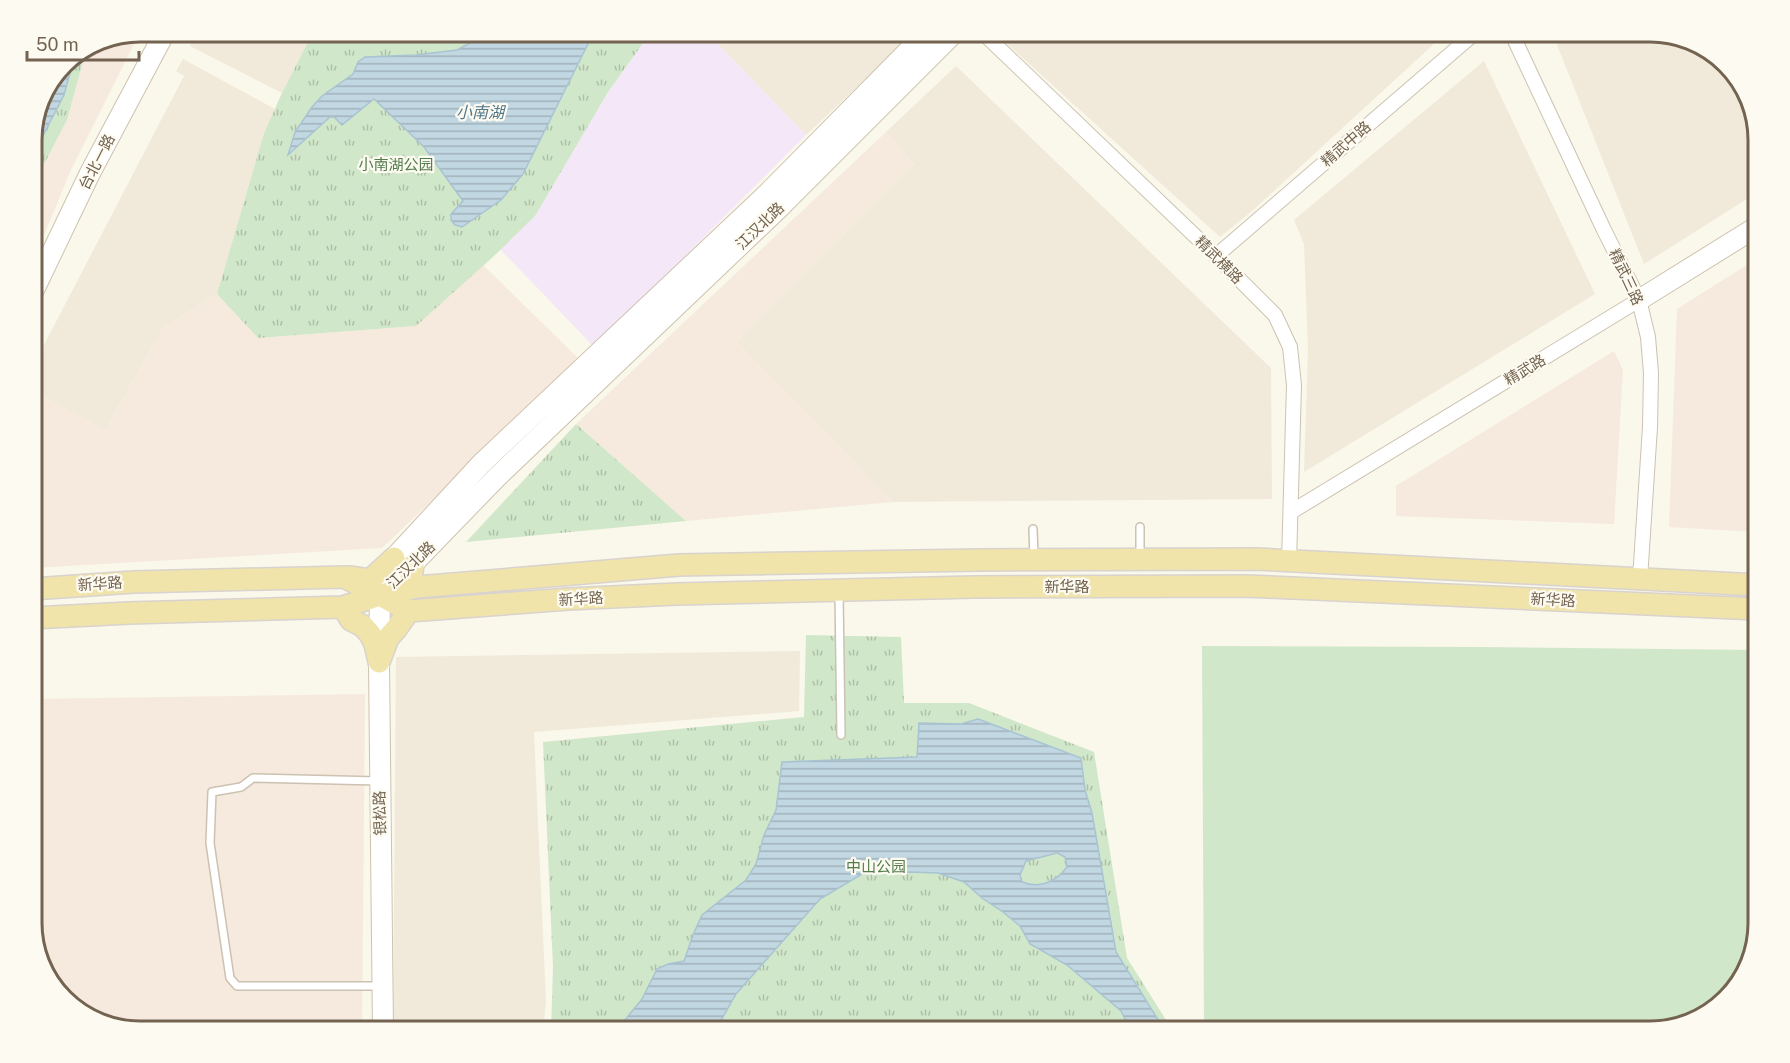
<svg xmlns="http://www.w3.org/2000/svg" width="1790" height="1063" font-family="'Public Sans','Noto Sans SC',sans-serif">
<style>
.residential{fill:#f1eada}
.commercial{fill:#f6e9dd}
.education{fill:#f4e7f7}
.park{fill:url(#park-tufts)}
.pitch{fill:#d1e7ca}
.water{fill:url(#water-rules);stroke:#a8c4d3;stroke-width:1.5;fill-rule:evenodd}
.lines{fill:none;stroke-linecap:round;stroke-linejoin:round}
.lane-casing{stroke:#ccc2b1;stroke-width:10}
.street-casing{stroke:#ccc2b1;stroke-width:16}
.secondary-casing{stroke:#cec2af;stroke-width:22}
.primary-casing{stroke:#d8d3ce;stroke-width:24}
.lane{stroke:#fff;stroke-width:7}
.street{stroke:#fff;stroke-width:14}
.secondary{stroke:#fff;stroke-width:20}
.primary{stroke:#f1e4ab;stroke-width:21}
.labels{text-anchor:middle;stroke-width:4.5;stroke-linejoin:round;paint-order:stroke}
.street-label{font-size:15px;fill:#736350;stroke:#fdfbf1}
.park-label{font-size:15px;fill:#537c4d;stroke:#fdfbf1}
.water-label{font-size:16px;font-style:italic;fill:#50768a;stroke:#fdfbf1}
.rim{fill:none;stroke:#736350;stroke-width:3}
</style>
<defs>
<pattern id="park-tufts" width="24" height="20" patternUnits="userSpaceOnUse" patternTransform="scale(1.5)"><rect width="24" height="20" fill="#d1e7ca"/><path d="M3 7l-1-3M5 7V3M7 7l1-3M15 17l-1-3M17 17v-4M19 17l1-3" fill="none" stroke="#aebfa6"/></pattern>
<pattern id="water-rules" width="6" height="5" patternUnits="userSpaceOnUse" patternTransform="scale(1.5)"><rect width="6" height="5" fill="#c1d7e2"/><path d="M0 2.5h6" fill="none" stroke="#a1b2ba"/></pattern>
</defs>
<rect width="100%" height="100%" fill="#faf7eb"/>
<path class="residential" d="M197,32h116l-31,61 -92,-47z
M706,32h209l-109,103z
M994,32h453l-196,180 -31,25z
M1552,32h98l55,14 39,39 14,48v59l-114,72z
M183,59l92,50 -11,24 -47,161 -54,34 -58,102 -73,-39v-23l152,-292 -8,-5z
M1484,61l111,233 -291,178 4,-122 -4,-106 -10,-24z
M956,66l315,302 1,131 -379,3 -156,-160 177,-178 -28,-32z
M800,651l-1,60 -265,21 12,269 -3,30h-150l3,-374z"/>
<path class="commercial" d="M140,32l-70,140 -38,92v-86l9,-8 26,-50 20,-73 12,-7z
M886,132l28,32 -177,178 156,160 -207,19 -110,-97z
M1758,258v274l-89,-5 8,-218z
M483,265l97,95 -198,188 -350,20v-177l73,39 58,-102 54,-34 41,44 158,-12z
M1614,351l9,19 -9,154 -218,-8v-30z
M365,694l-3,337h-222l-55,-14 -39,-39 -14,-48v-231z"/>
<path class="education" d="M651,32h55l100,103 -212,212 -94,-98 35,-33 73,-124z"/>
<path class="park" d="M313,32h9l11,5 3,-5h315l-43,60 -73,124 -41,40 -78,70 -158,12 -41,-44 47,-161 18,-40z
M87,47l-20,73 -26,50 -9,8v-45l31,-70z
M576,424l110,97 -220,21z
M806,635l95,2 3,66h65l125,49 33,206 46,73h-622l2,-64 -10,-225 261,-25z"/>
<path class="pitch" d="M1202,646l278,1 278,3v273l-14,55 -40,39 -54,14h-446z"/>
<path class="water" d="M482,32h111l-4,10 -66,132 -22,26 -39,27 -7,-2 -4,-5v-6l12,-13 -39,-54 -50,-48 -32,26 -8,-8h-4l-42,38 7,-23 17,-25 10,-11 31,-22 5,-12 7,-5 51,-2 41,-5 15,-8z
M75,55l-11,40 -32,62v-24l31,-70z
M978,719l103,39 4,32 7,23 24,139 49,79h-34l-10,-20 -54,-46 -37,-21 -10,-18 -17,-14 -21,-14 -18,-16 -26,-9 -28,-1 -48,2 -42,25 -84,95 -21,37h-99l26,-32 15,-30 11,-5 16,-3 9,-26 9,-20 44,-35 10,-16 8,-29 12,-25 6,-48 135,-5 2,-34 42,1zM1057,853l8,4 2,10c-11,15 -28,22 -45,15l-2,-7 6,-14z"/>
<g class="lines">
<defs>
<path id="lane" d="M1140,527v30
M1033,529l1,28
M839,593l2,142
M378,781l-125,-3 -12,9 -29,5 -2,51 20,135 7,8h143"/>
<path id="street" d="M982,32l234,224 59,59 15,32 4,38 -5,177
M1511,32l93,198 35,70 9,37 3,36 -1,54 -10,152
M1216,256l260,-224
M1291,512l348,-212"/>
<path id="secondary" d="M32,294l58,-121 75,-141
M1639,300l119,-74
M402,575l94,-97 284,-271 175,-175
M383,1031l-4,-369 1,-67 14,-37 87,-94 286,-270 160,-162"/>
<path id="primary" d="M413,565l-2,12 6,10
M349,577l21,3 24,-22
M32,589l102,-7 210,-5 36,18 37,-8 262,-22 300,-5 278,-1 501,26
M343,607l8,13 12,6 7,8 5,10 4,18 9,-24 8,-9 13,-18
M32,618l97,-5 214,-6 37,-12 29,16 159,-12 109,-5 297,-7 273,-1 511,23"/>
</defs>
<use href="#lane" class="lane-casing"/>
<use href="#street" class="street-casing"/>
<use href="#secondary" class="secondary-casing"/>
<use href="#primary" class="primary-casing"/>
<use href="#lane" class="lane"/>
<use href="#street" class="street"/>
<use href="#secondary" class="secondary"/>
<use href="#primary" class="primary"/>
</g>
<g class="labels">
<g class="street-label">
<text transform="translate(1346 144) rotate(-41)" y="5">精武中路</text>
<text transform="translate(97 162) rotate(-63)" y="5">台北一路</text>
<text transform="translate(760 226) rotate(-44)" y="5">江汉北路</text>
<text transform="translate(1219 260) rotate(45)" y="5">精武横路</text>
<text transform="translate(1626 277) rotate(65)" y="5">精武三路</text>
<text transform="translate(1525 370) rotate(-31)" y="5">精武路</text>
<text transform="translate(411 565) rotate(-44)" y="5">江汉北路</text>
<text transform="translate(100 584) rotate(-4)" y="5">新华路</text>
<text x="1067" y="592">新华路</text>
<text transform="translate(581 599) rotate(-3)" y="5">新华路</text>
<text transform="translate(1553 600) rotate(3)" y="5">新华路</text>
<text transform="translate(380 813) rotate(-91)" y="5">银松路</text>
</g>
<g class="park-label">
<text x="396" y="170">小南湖公园</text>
<text x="876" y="872">中山公园</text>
</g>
<g class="water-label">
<text x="480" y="118">小南湖</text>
</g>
</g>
<path d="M0 0H1790V1063H0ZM140 42H1650A98 98 0 0 1 1748 140V923A98 98 0 0 1 1650 1021H140A98 98 0 0 1 42 923V140A98 98 0 0 1 140 42Z" fill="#fdfbf1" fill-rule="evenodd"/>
<path class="rim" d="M140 42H1650A98 98 0 0 1 1748 140V923A98 98 0 0 1 1650 1021H140A98 98 0 0 1 42 923V140A98 98 0 0 1 140 42Z"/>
<path d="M27 51v9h112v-9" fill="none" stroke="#736350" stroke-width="3"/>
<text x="36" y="51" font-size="18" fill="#736350" stroke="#fdfbf1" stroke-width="4.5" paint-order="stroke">50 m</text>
</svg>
